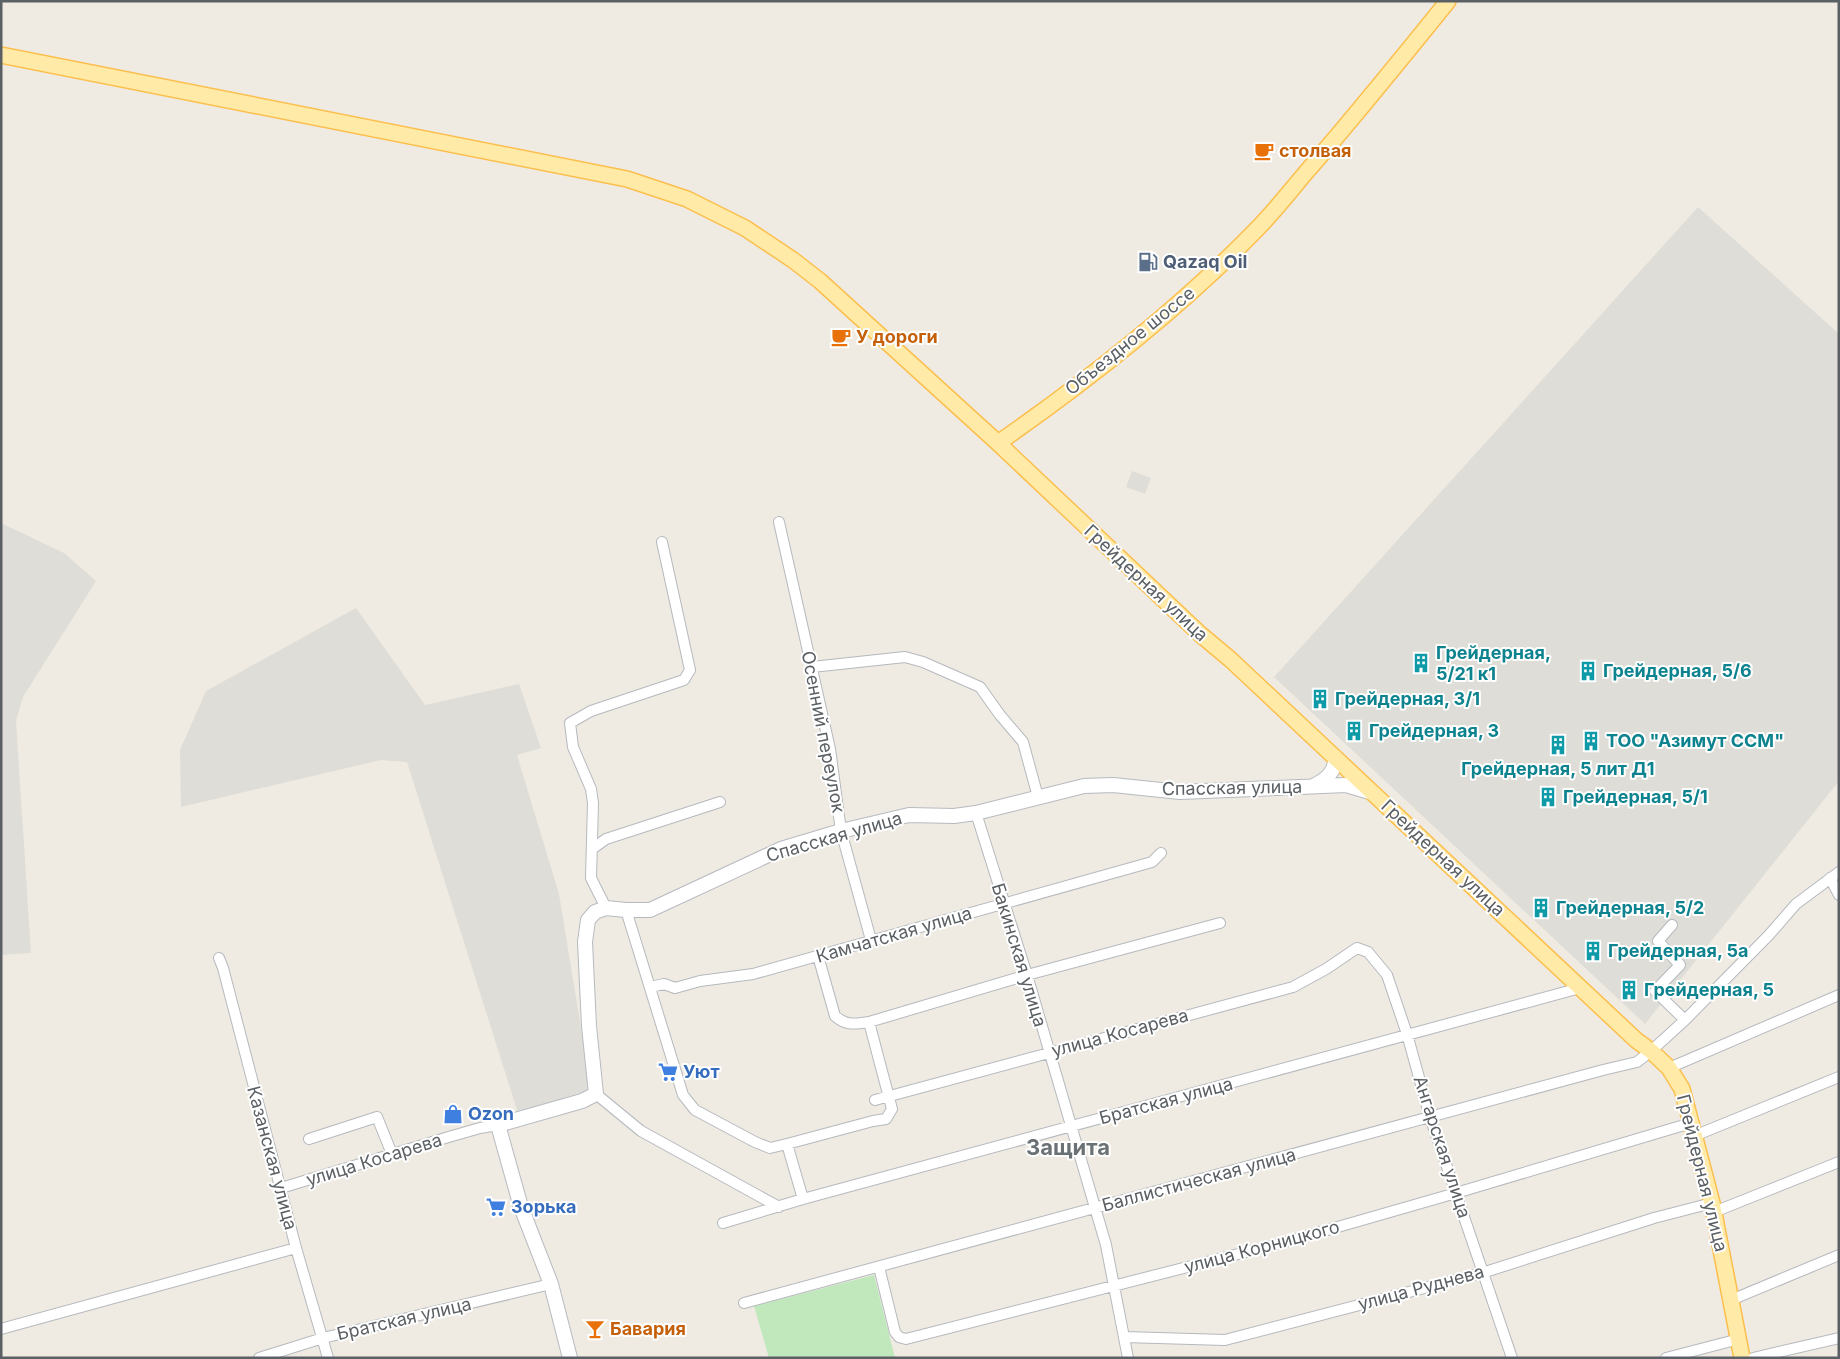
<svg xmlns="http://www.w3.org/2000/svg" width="1840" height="1359" font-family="Inter,sans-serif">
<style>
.industrial{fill:#dfddd7}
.green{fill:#c0e8bc}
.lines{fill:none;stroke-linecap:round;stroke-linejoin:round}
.street-casing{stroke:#b5b9be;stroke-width:12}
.secondary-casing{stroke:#b6bac0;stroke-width:16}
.primary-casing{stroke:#fcbf4e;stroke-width:18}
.street{stroke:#fff;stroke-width:10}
.secondary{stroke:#fff;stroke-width:14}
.primary{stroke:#ffeaa7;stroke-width:15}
.labels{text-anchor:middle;stroke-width:4;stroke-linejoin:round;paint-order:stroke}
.food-label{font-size:18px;font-weight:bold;fill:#c56008;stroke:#fff;text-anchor:start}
.service-label{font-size:18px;font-weight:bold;fill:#4e5e75;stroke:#fff;text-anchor:start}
.street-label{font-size:18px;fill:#5b6064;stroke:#fff}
.culture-label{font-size:18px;font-weight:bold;fill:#0d838f;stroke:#fff;text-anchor:start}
.shop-label{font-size:18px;font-weight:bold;fill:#366cbe;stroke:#fff;text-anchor:start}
.district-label{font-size:22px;font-weight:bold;fill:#6b7276;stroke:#fff}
</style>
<rect width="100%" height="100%" fill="#efebe2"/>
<path class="industrial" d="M1698,207l141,127v447l-194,243 -371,-347z
M1132,471l19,7 -6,16 -19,-7z
M1,523l63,30 32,28 -73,116 -7,24 15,232 -30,2z
M356,608l69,97 94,-21 22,64 -24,7 42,139 32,195 -73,24 -111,-351 -26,-2 -200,47 -1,-57 26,-59z"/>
<path class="green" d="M874,1275l21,83h-126l-15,-52z"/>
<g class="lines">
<defs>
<path id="street" d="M779,522l51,227 11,82 30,109
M812,667l93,-10 18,5 57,25 20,28 23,27 15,55
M976,813l51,162 79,270 22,113
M592,849l14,-10 114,-37
M1830,878l9,17
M606,908l-15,-30 2,-75 -2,-14 -18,-42 -3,-24 21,-12 93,-31 6,-10 -28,-128
M626,910l57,185 12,15 60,32 15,6 17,-4 16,55
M1672,925l-14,16 22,24 -25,26 30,29
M818,956l17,60c11,10 21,8 34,6l158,-47 193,-52
M219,958l4,10 73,280 32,110
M650,987l14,-3 11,4 25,-7 53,-7 399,-112 9,-9
M1669,1068l170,-73
M596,1094l45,37 138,76
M875,1100l418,-113 33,-18 31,-21 11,4 19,23 20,59 23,83 82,241
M1694,1136l145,-59
M309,1139l68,-22 15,37
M787,1144l86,-23 13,-2 6,-10 -23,-87
M281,1188l171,-52 28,-8 18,-3
M1714,1212l125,-50
M723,1223l80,-24 777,-211
M879,1267l16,65 4,5 7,2 383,-98 167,-48 235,-70
M1731,1300l108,-45
M744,1303l859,-233 34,-8 14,-11 34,-31 83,-84 28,-32 43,-32
M1,1329l295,-81
M1124,1337l101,3 257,-67 172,-55 58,-15
M259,1358l64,-20 228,-54
M1666,1358l73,-19
M1753,1358l86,-20"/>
<path id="secondary" d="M1313,786c13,-6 23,-14 22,-29
M570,1358l-19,-74 -30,-77 -23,-82 84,-24 14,-7 -7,-68 -4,-84 3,-22 7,-8 11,-4 20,2h24l131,-61 60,-18 68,-16 45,1 22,-3 108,-27 29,-1 67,7 166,-7 27,8"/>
<path id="primary" d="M1,55l626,124 60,20 58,29 48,32 27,21 178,162 202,191 31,26 405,380 15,11 18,17 13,21 30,114 30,155
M998,443c92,-64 180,-133 258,-213 19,-19 35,-40 52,-60 48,-55 94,-112 140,-169"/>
</defs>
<use href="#street" class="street-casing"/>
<use href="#secondary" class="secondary-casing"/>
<use href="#primary" class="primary-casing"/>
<use href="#street" class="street"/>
<use href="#secondary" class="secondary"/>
<use href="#primary" class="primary"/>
</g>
<defs>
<symbol id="cafe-bare" viewBox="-9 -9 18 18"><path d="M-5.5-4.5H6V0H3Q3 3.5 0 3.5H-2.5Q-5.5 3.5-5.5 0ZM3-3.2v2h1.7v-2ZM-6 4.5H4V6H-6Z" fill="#e8710a" stroke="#fff" stroke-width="2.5" paint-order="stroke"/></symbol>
<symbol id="fuel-bare" viewBox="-9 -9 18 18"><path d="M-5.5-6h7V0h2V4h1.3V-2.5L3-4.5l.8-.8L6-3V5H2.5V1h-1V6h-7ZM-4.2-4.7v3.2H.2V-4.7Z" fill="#5c6f8a" stroke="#fff" stroke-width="2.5" paint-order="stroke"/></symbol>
<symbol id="building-bare" viewBox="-9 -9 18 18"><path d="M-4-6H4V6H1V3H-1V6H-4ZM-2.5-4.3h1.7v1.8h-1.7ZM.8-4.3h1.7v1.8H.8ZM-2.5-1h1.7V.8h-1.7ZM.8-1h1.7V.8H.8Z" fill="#0f9aa8" stroke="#fff" stroke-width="2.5" paint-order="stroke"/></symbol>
<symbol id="supermarket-bare" viewBox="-9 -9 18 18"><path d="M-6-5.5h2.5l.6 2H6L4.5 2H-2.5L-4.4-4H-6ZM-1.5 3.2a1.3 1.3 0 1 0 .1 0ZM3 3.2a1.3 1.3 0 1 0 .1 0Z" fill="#3f7fe0" stroke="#fff" stroke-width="2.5" paint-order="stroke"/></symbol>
<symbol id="shop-bare" viewBox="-9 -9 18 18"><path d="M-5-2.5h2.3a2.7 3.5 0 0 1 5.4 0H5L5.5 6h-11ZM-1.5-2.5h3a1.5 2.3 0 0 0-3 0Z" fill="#3f7fe0" stroke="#fff" stroke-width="2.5" paint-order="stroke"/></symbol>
<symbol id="bar-bare" viewBox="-9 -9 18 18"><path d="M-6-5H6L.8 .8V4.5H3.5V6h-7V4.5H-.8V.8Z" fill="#e8710a" stroke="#fff" stroke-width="2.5" paint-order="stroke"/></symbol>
</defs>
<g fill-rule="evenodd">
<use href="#cafe-bare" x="1250" y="137" width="28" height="28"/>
<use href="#fuel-bare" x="1134" y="248" width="28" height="28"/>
<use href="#cafe-bare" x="827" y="323" width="28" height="28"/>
<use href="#building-bare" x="1407" y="649" width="28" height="28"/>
<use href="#building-bare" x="1574" y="657" width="28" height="28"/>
<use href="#building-bare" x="1306" y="685" width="28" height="28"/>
<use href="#building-bare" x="1340" y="717" width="28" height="28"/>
<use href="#building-bare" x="1577" y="727" width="28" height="28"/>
<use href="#building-bare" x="1544" y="731" width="28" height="28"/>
<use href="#building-bare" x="1534" y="783" width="28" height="28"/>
<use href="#building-bare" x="1527" y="894" width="28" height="28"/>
<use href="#building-bare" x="1579" y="937" width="28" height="28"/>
<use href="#building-bare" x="1615" y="976" width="28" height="28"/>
<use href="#supermarket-bare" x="654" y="1058" width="28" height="28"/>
<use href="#shop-bare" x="439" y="1100" width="28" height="28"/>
<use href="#supermarket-bare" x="482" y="1193" width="28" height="28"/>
<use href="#bar-bare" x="581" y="1315" width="28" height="28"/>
</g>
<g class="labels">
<g class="food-label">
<text x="1279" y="157">столвая</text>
<text x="856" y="343">У дороги</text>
<text x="610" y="1335">Бавария</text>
</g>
<g class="service-label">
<text x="1163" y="268">Qazaq Oil</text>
</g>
<g class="street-label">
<text transform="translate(1130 341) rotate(-39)" y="6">Объездное шоссе</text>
<text transform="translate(1146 583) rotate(43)" y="6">Грейдерная улица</text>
<text transform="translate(823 732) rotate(79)" y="6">Осенний переулок</text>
<text transform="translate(1232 788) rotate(-1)" y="6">Спасская улица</text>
<text transform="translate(834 837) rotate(-16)" y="6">Спасская улица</text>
<text transform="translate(1443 858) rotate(43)" y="6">Грейдерная улица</text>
<text transform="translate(894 935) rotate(-16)" y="6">Камчатская улица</text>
<text transform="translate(1019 955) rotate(73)" y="6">Бакинская улица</text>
<text transform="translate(1120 1033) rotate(-15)" y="6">улица Косарева</text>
<text transform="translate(1166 1101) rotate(-15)" y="6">Братская улица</text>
<text transform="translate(1442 1147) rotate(72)" y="6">Ангарская улица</text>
<text transform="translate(272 1158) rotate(75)" y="6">Казанская улица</text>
<text transform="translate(374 1160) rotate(-17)" y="6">улица Косарева</text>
<text transform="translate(1702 1173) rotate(76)" y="6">Грейдерная улица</text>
<text transform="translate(1199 1180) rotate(-15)" y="6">Баллистическая улица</text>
<text transform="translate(1262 1247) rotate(-15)" y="6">улица Корницкого</text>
<text transform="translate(1421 1288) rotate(-15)" y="6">улица Руднева</text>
<text transform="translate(404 1319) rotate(-13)" y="6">Братская улица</text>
</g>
<g class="culture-label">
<text x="1436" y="659">Грейдерная,<tspan x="1436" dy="21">5/21 к1</tspan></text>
<text x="1603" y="677">Грейдерная, 5/6</text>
<text x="1335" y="705">Грейдерная, 3/1</text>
<text x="1369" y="737">Грейдерная, 3</text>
<text x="1606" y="747">ТОО "Азимут ССМ"</text>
<text x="1558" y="775" text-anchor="middle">Грейдерная, 5 лит Д1</text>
<text x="1563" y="803">Грейдерная, 5/1</text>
<text x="1556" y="914">Грейдерная, 5/2</text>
<text x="1608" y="957">Грейдерная, 5а</text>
<text x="1644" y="996">Грейдерная, 5</text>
</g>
<g class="shop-label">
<text x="683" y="1078">Уют</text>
<text x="468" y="1120">Ozon</text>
<text x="511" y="1213">Зорька</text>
</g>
<g class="district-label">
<text x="1068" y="1155">Защита</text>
</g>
</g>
<rect width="1840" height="1359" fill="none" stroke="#5b6064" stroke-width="5"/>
</svg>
